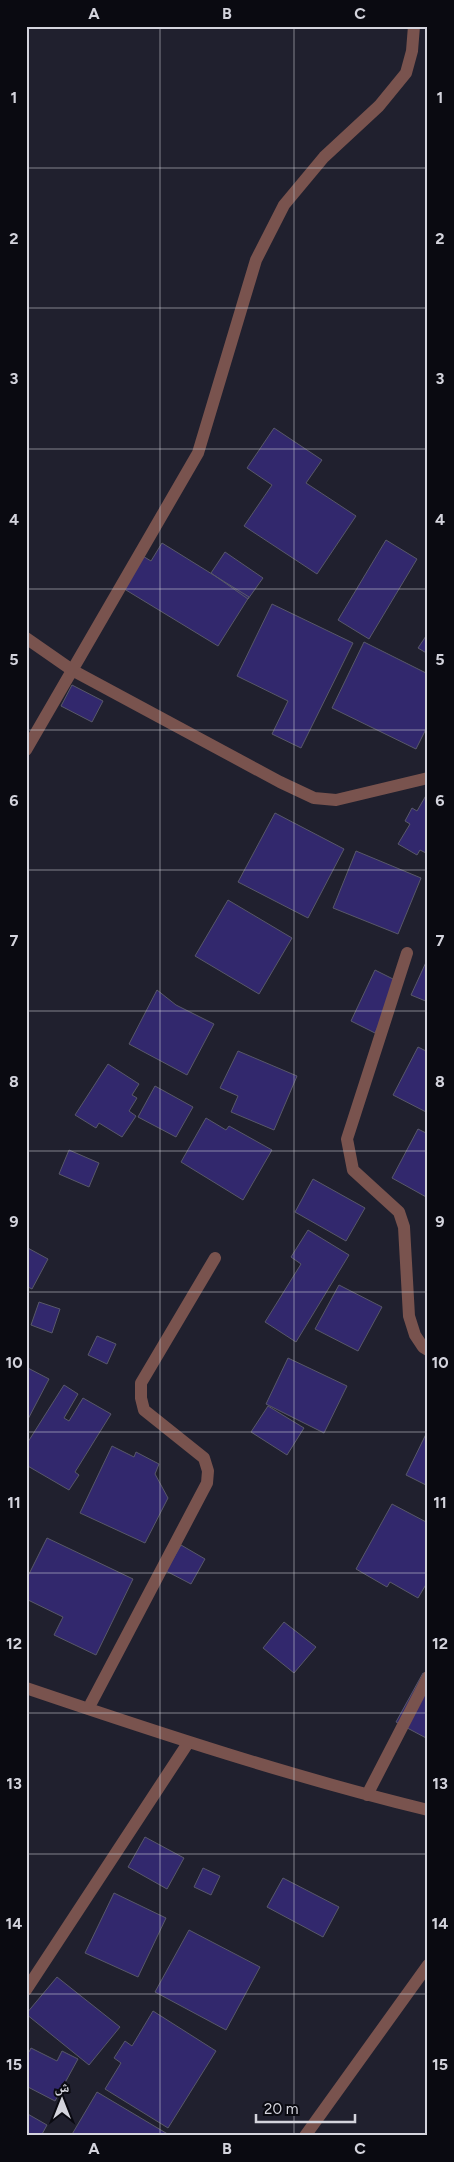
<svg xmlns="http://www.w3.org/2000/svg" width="454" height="2162" font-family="Figtree,'Noto Naskh Arabic',sans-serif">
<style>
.building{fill:#32286d;stroke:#585869}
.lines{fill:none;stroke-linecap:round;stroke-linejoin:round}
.minor{stroke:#79534e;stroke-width:12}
.grid{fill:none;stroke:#d4d4dd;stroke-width:1;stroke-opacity:0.55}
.neatline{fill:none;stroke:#d4d4dd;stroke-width:2}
.grid-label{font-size:16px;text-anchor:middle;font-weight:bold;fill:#d4d4dd}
</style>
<rect width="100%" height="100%" fill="#20202e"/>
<path class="building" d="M274,428l48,32 -16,23 50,33 -39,58 -73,-48 28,-41 -25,-17z
M386,540l31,19 -48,80 -31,-19z
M162,543l87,54 -31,49 -97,-59 20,-32 10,6z
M225,552l38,26 -15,21 -37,-26z
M272,604l81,39 -52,105 -29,-14 16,-33 -51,-25z
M428,633v21l-10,-6z
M364,642l64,32v51l-12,24 -84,-41z
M72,685l31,16 -11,21 -31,-16z
M428,792v62l-8,-4 -3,5 -19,-11 12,-20 -5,-3 7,-13 5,3z
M275,813l69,36 -36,69 -70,-36z
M356,851l65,27 -23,56 -65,-26z
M228,900l64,38 -33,56 -64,-38z
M427,960l1,1v41l-17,-7z
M375,970l24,12 -24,51 -24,-12z
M157,990l19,15 38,19 -27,51 -58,-31z
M418,1047l10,5v61l-35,-18z
M238,1051l59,25 -23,54 -43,-18 7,-16 -18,-8z
M108,1064l31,20 -7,11 5,3 -8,13 7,5 -14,21 -23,-14 -3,5 -21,-13z
M155,1086l38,21 -17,30 -38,-20z
M206,1118l20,12 3,-4 43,24 -29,50 -62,-38z
M418,1129l10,5v64l-36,-20z
M69,1150l30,13 -10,24 -30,-13z
M313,1179l52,29 -19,33 -51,-29z
M308,1230l41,25 -53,87 -31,-20 36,-58 -10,-7z
M26,1247l22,12 -16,30 -6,-3z
M339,1285l43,22 -24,44 -43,-22z
M39,1302l21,7 -8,24 -21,-8z
M97,1336l19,8 -9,20 -19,-9z
M288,1358l59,28 -23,47 -58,-29z
M26,1367l23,12 -23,44z
M64,1385l14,9 -14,24 5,3 14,-23 28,16 -36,58 4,3 -10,15 -43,-25v-20z
M268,1406l36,22 -17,27 -36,-23z
M428,1430v56l-22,-11z
M112,1446l22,11 2,-5 23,12 -4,10 13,24 -23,45 -65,-30z
M392,1504l36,19v58l-10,17 -28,-16 -3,5 -31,-18z
M47,1538l86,41 -37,76 -42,-20 9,-18 -37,-18v-19z
M181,1545l24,14 -14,25 -25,-13z
M284,1622l32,25 -22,26 -31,-25z
M423,1673l5,2v64l-32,-17z
M145,1837l39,21 -17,31 -39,-22z
M203,1868l17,8 -9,19 -17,-8z
M283,1878l56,29 -16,30 -56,-30z
M114,1893l52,25 -28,59 -53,-24z
M189,1930l71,37 -34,63 -71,-38z
M57,1977l63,50 -31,38 -63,-51z
M153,2011l63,40 -48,77 -63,-39 16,-26 -7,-5 11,-17 7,5z
M31,2048l26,13 5,-10 16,8 -23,42 -29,-15v-36l3,2z
M97,2092l74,44h-100z
M26,2113l21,12 -6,11h-15z"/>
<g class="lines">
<path class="minor" d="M26,638l46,32 208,112 34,16 22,2 92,-22
M26,750l172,-297 58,-193 28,-55 40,-48 55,-51 27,-33 6,-22 2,-25
M407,953l-60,186 6,31 46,42 5,15 5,89 6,19 8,12 5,3
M26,1688c133,45 266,89 402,122
M88,1709l119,-226 1,-12 -4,-13 -60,-48 -3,-12v-15l74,-125
M367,1795l61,-118
M26,1990l162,-247
M305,2136l123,-171"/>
</g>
<path class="grid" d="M160,26v2110M294,26v2110M26,168h402M26,308h402M26,449h402M26,589h402M26,730h402M26,870h402M26,1011h402M26,1151h402M26,1292h402M26,1432h402M26,1573h402M26,1713h402M26,1854h402M26,1994h402"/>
<rect width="454" height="2162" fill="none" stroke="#0a0a11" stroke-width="55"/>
<g transform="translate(62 2100)" stroke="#0a0a11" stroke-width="4" paint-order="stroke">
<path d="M0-4L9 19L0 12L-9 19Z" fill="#d4d4dd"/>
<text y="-8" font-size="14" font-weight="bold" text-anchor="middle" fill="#d4d4dd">ش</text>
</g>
<path d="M256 2114v8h99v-8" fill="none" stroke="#d4d4dd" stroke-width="2.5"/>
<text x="264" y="2114" font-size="15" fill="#d4d4dd" stroke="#0a0a11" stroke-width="4" paint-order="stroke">20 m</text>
<rect x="28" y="28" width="398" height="2106" class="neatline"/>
<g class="grid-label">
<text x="94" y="19">A</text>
<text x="227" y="19">B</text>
<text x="360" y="19">C</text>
<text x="14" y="103">1</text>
<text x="440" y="103">1</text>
<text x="14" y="244">2</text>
<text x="440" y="244">2</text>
<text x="14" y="384">3</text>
<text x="440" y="384">3</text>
<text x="14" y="525">4</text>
<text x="440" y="525">4</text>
<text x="14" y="665">5</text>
<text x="440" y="665">5</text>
<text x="14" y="806">6</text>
<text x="440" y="806">6</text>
<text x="14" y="946">7</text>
<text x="440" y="946">7</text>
<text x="14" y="1087">8</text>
<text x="440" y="1087">8</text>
<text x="14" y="1227">9</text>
<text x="440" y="1227">9</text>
<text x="14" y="1368">10</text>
<text x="440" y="1368">10</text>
<text x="14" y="1508">11</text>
<text x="440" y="1508">11</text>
<text x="14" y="1649">12</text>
<text x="440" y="1649">12</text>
<text x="14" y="1789">13</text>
<text x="440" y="1789">13</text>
<text x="14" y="1929">14</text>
<text x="440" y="1929">14</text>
<text x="14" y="2070">15</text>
<text x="440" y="2070">15</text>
<text x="94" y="2154">A</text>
<text x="227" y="2154">B</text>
<text x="360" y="2154">C</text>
</g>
</svg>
